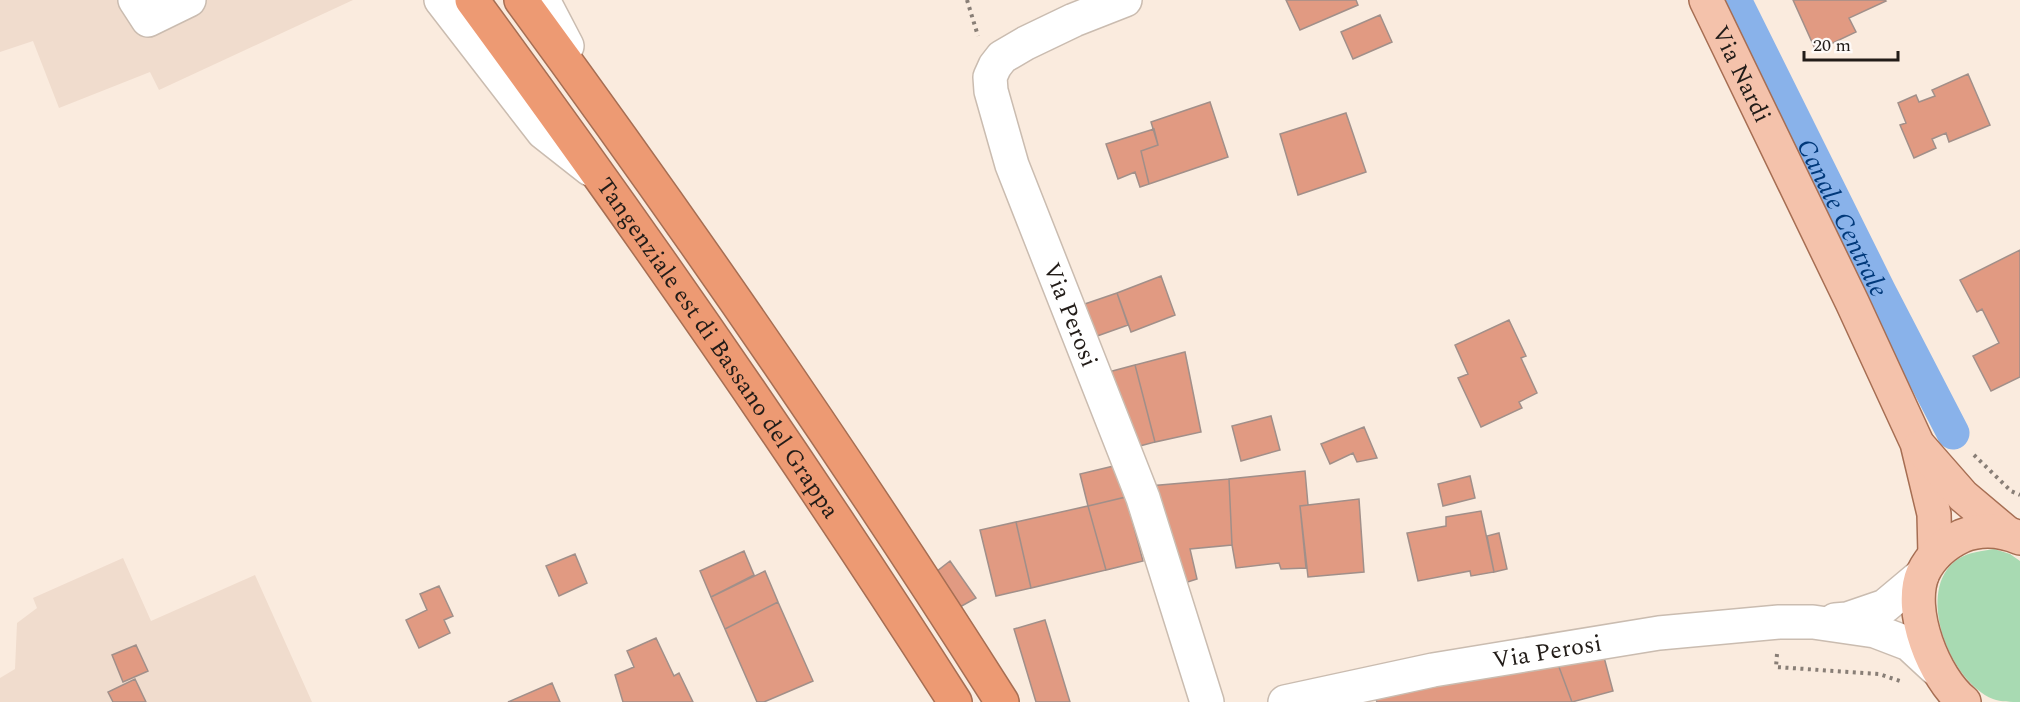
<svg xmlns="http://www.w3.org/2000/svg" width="2020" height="702" font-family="Spectral,serif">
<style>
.industrial{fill:#f0dccd}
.green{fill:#a8dab2}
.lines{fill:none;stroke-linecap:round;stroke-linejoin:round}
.canal{stroke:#89b2ea;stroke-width:33}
.building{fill:#e19a82;stroke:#a18f89;stroke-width:1.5}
.minor-casing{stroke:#cabcb0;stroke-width:36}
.major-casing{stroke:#a66e53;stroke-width:36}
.highway-casing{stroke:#a66e53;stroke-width:36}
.path{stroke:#887e76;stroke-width:4;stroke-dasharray:3 4.5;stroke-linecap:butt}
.minor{stroke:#fff;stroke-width:33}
.major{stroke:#f4c2ab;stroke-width:33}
.highway{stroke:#ed9a73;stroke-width:33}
.labels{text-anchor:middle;stroke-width:4.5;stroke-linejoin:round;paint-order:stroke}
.street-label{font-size:24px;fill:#221c18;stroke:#fefaf8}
.water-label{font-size:26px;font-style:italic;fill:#01397a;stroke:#fefaf8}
</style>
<rect width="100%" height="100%" fill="#faebde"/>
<path class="industrial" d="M0,0h353l-194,90 -9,-18 -91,36 -26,-67 -33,11z
M123,558l28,63 104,-46 57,127h-312v-24l15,-9 2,-46 20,-15 -4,-10z"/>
<path class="green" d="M1994,549l16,5 10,7v141c-9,0 -19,0 -27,-3 -43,-17 -80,-110 -35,-140 11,-7 24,-8 36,-10z"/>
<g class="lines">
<path class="canal" id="s1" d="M1735,0l144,290 74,143"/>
</g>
<path class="building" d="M1286,0h70l2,5 -58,25z
M1793,0h92l1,1 -37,17 7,14 -40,19z
M1380,15l12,27 -39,17 -12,-27z
M1968,74l22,51 -41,17 -3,-9 -14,6 4,9 -22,10 -14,-33 6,-2 -8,-20 18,-8 3,7 16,-6 -3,-6z
M1210,102l18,55 -79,27 -8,-33 17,-6 -7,-23z
M1346,113l20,59 -68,23 -18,-61z
M1154,129l4,16 -17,6 8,33 -9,3 -5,-15 -17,7 -12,-35z
M2020,250v127l-29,14 -18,-35 26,-13 -17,-34 -5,3 -17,-32z
M1161,276l14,39 -44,17 -14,-39z
M1117,293l11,32 -42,15 -13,-32z
M1509,320l17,36 -5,2 16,35 -18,9 3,6 -41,19 -23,-49 10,-4 -13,-29z
M1185,352l16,80 -46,10 -20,-77z
M1135,365l20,77 -23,6 -31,-74z
M1271,416l9,34 -39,11 -9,-35z
M1364,427l13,31 -20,4 -4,-9 -23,11 -9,-20z
M1118,465l8,32 -38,9 -8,-32z
M1305,471l3,34 -8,1 6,62 -25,1 -2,-6 -43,5 -4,-23 -3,-66z
M1470,476l5,22 -32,8 -5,-22z
M1229,479l3,66 -42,4 7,30 -22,7 -26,-100z
M1126,497l17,64 -37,9 -18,-64z
M1359,499l5,73 -56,5 -8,-71z
M1088,506l18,64 -75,18 -15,-66z
M1481,511l13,61 -23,4 -1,-5 -52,10 -11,-48 39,-7v-9z
M1016,522l15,66 -35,8 -16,-66z
M1499,533l8,36 -13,3 -7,-36z
M744,551l10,24 -43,22 -11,-26z
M575,554l12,29 -28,13 -13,-30z
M950,561l26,37 -16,9 -24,-35z
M765,571l13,31 -53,27 -14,-32z
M439,586l14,30 -9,4 6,13 -31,15 -13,-28 21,-10 -7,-16z
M778,602l35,79 -49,21h-7l-32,-73z
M1045,620l25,82h-34l-22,-73z
M656,638l18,38 5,-3 14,29h-70l-8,-27 19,-8 -7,-16z
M136,645l12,26 -25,11 -11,-27z
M1601,646l12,45 -41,11 -16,-43z
M1556,659l16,43h-195l-2,-5z
M135,679l11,23h-33l-5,-10z
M552,683l8,19h-52z"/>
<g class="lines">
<defs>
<g id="minor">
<path d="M135,0l13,20 41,-20"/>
<path d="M441,0l102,132 47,37"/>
<path d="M543,0l24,46"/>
<path id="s2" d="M1125,0l-51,20 -48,23 -24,14 -7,9 -5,11 1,14 21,74 131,333 64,204"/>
<path d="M1835,620l12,-1 38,-13 37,-31"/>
<path id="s3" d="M1285,702l148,-32 226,-37 120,-11h34l62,9 34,13 27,25"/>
</g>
<g id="major">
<path id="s4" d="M1706,0l146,302 65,141 17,71 1,41"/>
<path d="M1920,447l43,49 44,37"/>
<path d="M1964,702c-30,-24 -57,-92 -41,-129 8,-17 22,-29 39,-37 20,-8 39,-6 58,2"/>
</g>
<g id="highway">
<path id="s5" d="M472,0c168,229 330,462 483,702"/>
<path d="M521,0c168,229 329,462 481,702"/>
</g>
</defs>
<use href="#minor" class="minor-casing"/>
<use href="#major" class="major-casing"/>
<use href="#highway" class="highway-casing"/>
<path class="path" d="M967,0l11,36
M1974,455l37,36 9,4
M1777,654l-1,13 103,7 21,7"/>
<use href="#minor" class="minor"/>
<use href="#major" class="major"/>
<use href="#highway" class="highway"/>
</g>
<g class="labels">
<g class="street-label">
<text dy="8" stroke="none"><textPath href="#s4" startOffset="82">Via Nardi</textPath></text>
<text dy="8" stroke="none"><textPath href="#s2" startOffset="411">Via Perosi</textPath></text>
<text dy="8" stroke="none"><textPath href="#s5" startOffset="426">Tangenziale est di Bassano del Grappa</textPath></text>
<text dy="8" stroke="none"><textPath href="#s3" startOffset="267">Via Perosi</textPath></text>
</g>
<g class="water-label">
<text dy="9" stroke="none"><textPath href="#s1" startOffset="243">Canale Centrale</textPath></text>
</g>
</g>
<path d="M1804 51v9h94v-9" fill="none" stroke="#221c18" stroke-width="3"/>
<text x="1813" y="51" font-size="18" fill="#221c18" stroke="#fefaf8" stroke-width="4.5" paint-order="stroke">20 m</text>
</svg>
